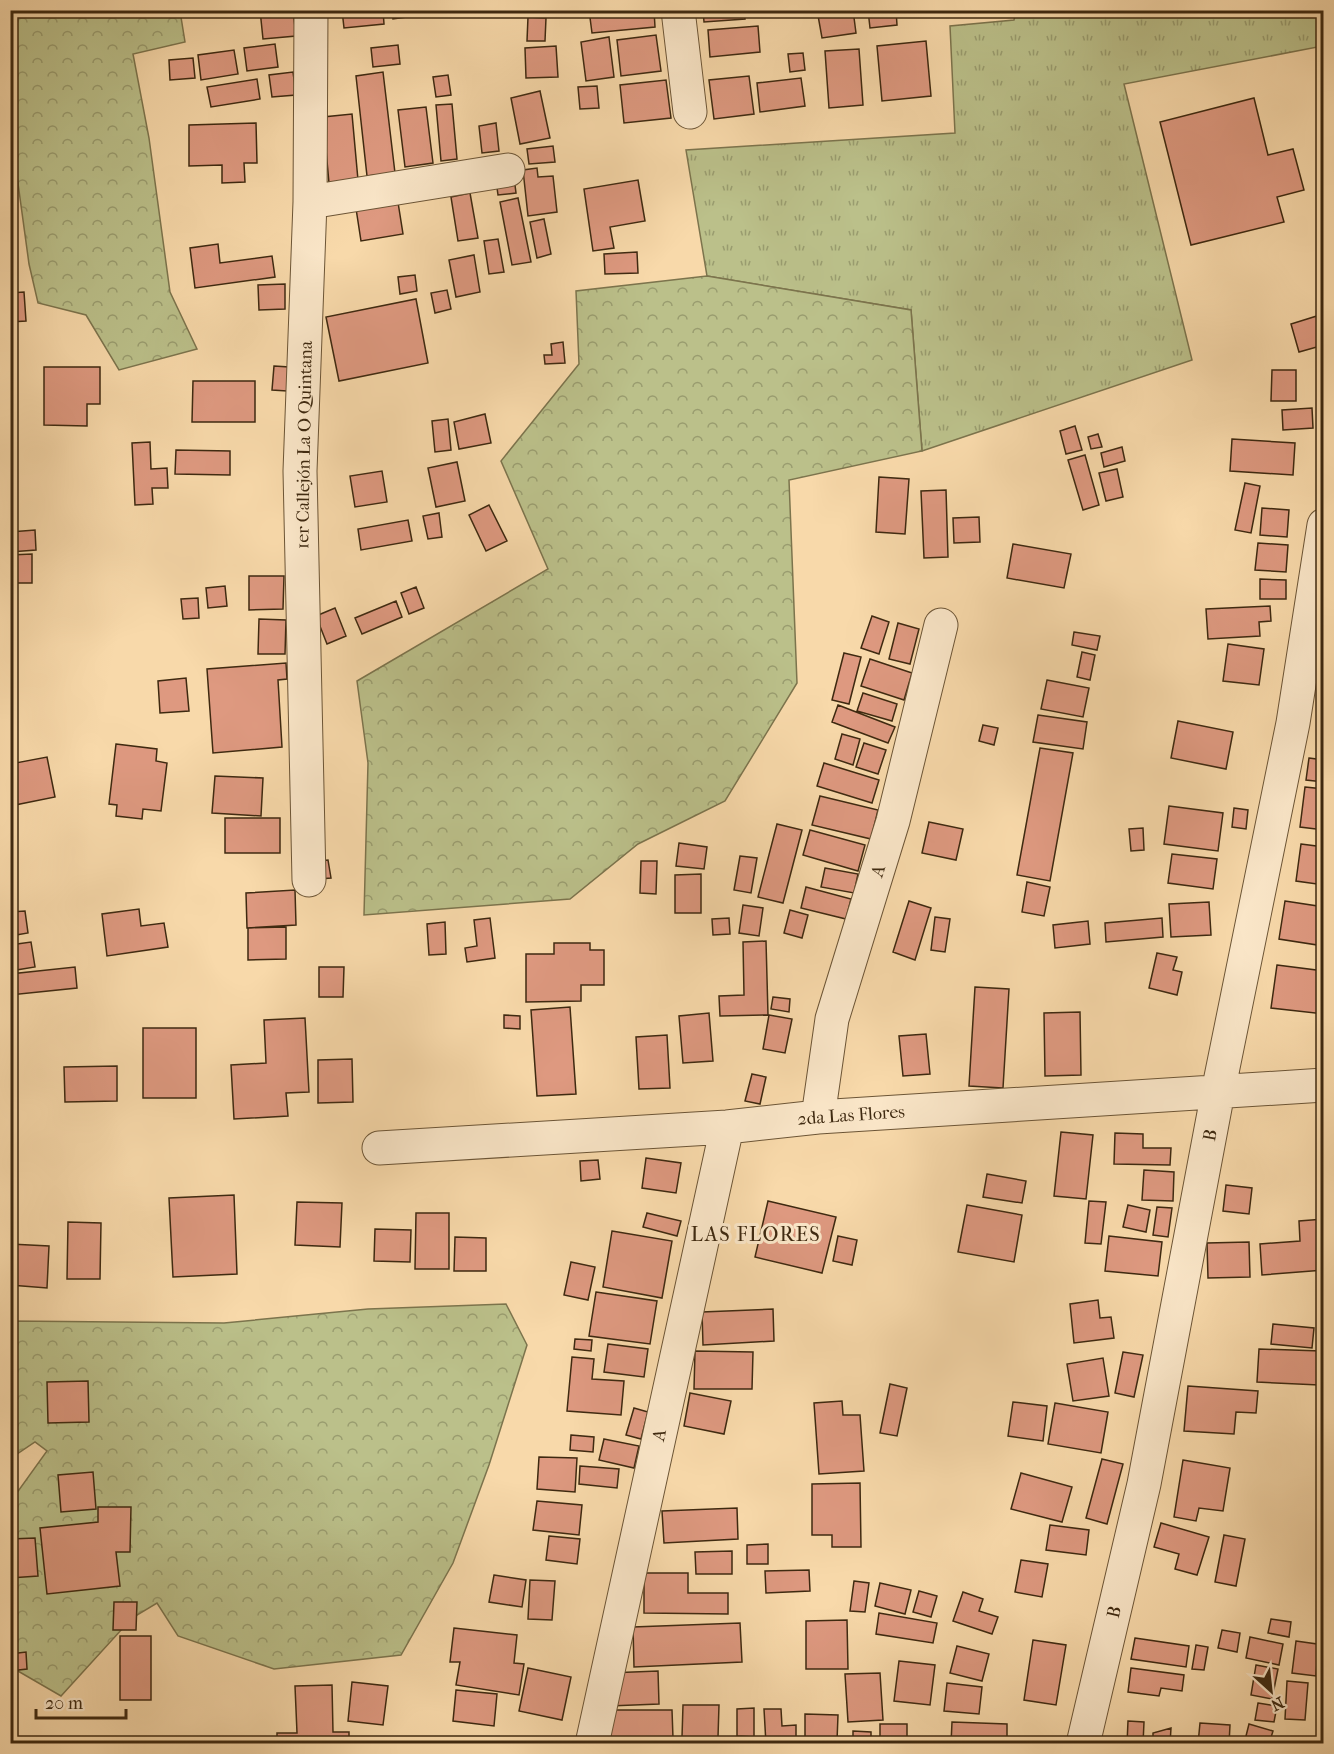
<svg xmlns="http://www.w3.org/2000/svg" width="1334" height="1754" font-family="'IM FELL French Canon',serif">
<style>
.grass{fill:url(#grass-tufts);stroke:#7c744d;stroke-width:1.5}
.forest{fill:url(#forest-crowns);stroke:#7c744d;stroke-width:1.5}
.building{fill:#de9980;stroke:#3e2910;stroke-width:1.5}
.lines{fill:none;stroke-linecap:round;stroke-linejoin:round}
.minor-casing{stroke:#6c5536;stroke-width:35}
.minor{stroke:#fae6c8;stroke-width:33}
.labels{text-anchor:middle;stroke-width:6;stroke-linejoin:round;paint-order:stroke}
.street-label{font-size:18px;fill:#3e2910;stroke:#fae6c8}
.neighbourhood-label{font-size:20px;letter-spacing:1.5px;fill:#3e2910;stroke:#fae6c8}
</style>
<defs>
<pattern id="grass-tufts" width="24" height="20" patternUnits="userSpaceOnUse" patternTransform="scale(1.5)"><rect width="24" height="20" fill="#bbc08a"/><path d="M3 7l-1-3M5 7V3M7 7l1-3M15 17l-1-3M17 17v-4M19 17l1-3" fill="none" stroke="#999c6f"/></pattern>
<pattern id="forest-crowns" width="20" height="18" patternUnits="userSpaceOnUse" patternTransform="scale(1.5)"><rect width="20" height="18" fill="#bbc08a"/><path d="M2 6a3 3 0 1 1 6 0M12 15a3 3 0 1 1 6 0" fill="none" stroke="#999c6f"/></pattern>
</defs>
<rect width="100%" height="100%" fill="#f8d9aa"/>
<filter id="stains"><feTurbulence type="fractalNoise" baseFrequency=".00333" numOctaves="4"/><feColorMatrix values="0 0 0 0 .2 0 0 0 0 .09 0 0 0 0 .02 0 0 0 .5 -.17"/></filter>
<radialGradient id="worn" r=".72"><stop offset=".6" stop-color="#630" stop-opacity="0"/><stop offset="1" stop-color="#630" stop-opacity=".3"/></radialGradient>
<path class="grass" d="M1016,11h307v35l-199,38 68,276 -270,91 -11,-141 -204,-34 -21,-126 269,-17 -5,-107 64,-6z"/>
<path class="forest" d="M10,11h170l5,31 -52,12 16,84 21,154 27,57 -78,21 -33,-55 -48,-12 -9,-39 -18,-132z
M707,276l204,34 11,141 -133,29 8,203 -72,118 -87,43 -68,55 -206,16 4,-152 -11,-82 191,-112 -47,-108 78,-97 -3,-73z
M506,1304l21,41 -38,120 -36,98 -52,92 -127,14 -96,-33 -21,-33 -25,15 -71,78 -50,-29v-166l36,-50 -12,-9 -24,16v-137l213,2 144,-14z"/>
<path class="building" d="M216,10h13v6l-13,1z
M260,10h33l3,26 -33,3z
M342,10h41l1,14 -40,4z
M392,10h44l1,3 -44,6z
M589,10h65l1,17 -63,6z
M703,10h41l1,9 -41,3z
M817,10h36l3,23 -34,5z
M868,10h28l1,15 -27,3z
M528,17l18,1 -1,23h-18z
M758,26l2,26 -50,5 -2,-27z
M656,35l5,36 -40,5 -4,-36z
M609,37l5,40 -28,4 -5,-39z
M926,41l5,55 -49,5 -5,-55z
M275,44l3,23 -31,4 -3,-23z
M398,45l2,19 -27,3 -2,-19z
M556,46l2,31 -32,1 -1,-30z
M859,49l4,56 -34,3 -4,-57z
M234,50l4,24 -37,6 -3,-25z
M803,53l2,17 -15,2 -2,-18z
M193,58l2,20 -25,2 -1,-20z
M293,72l3,23 -24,2 -3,-22z
M383,72l12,101 -28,3 -11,-100z
M448,75l3,20 -15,2 -3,-20z
M749,76l5,38 -40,5 -5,-39z
M801,78l4,28 -45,6 -3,-29z
M257,79l3,20 -49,8 -4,-20z
M666,80l5,38 -47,5 -4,-38z
M597,86l2,22 -19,1 -2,-22z
M540,91l10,47 -30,6 -9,-46z
M1254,98l14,57 25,-6 11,41 -27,7 7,25 -93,23 -31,-123z
M452,104l5,55 -16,2 -5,-56z
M426,107l7,56 -28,4 -7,-57z
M352,114l6,66 -29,3 -6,-66z
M256,123l1,40h-13l1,19 -23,1v-18l-33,1v-41z
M496,123l3,28 -17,2 -3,-27z
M553,146l2,16 -26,2 -2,-15z
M537,168l1,9 15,-1 4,36 -29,4 -5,-46z
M514,177l2,16 -18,2 -2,-15z
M638,180l7,41 -35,6 4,21 -21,3 -9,-62z
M470,193l8,45 -20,3 -7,-44z
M397,196l6,38 -42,7 -6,-39z
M518,198l13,64 -19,3 -12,-63z
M544,219l7,35 -14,4 -7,-36z
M498,239l6,33 -15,2 -5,-33z
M218,244l2,19 52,-7 3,21 -80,11 -5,-40z
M637,252l1,21 -33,1 -1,-20z
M474,255l6,37 -24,5 -7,-37z
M415,275l2,16 -17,3 -2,-17z
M285,284v25l-26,1 -1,-25z
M447,290l4,19 -16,4 -4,-20z
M24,292l2,29 -16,1v-29z
M416,299l12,64 -89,18 -13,-64z
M1320,315l4,11v19l-25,7 -8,-28z
M563,342l2,21 -20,1 -1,-9h8l-1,-11z
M274,366l15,1 -2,24 -15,-1z
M44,367h56v37h-13v22l-43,-1z
M1272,370h24v31h-25z
M193,381h62v41h-63z
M1312,408l1,20 -30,2 -1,-20z
M485,414l6,29 -32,6 -5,-27z
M448,419l3,31 -16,2 -3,-31z
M1075,426l7,24 -16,4 -6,-23z
M1098,434l4,13 -11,2 -3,-12z
M1232,439l63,4 -2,32 -63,-4z
M150,442l1,27 16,-1 1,20h-16l1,16 -18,1 -3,-62z
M1122,447l3,14 -21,6 -3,-14z
M176,450l54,1v24l-55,-1z
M1085,455l14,50 -16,5 -15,-50z
M457,462l8,39 -29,6 -8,-39z
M1117,469l6,28 -17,4 -7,-28z
M382,471l5,31 -32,5 -5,-31z
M879,477l30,2 -4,55 -29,-2z
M1245,483l15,3 -9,47 -16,-3z
M946,490l2,67 -24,1 -3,-67z
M489,505l18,36 -21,10 -17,-36z
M1262,508l27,2 -2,27 -27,-2z
M439,513l3,24 -14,2 -5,-23z
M979,517l1,25 -26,1 -1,-25z
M408,520l4,21 -51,9 -3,-21z
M35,530l1,20 -26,2v-20z
M1258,543l30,2 -2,27 -31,-2z
M1013,544l58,10 -7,34 -57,-10z
M32,554v29h-22v-28z
M249,576h35l-1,33 -34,1z
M1260,579l26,1v19h-26z
M225,586l2,20 -19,2 -2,-20z
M416,587l8,21 -15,6 -8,-21z
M198,598l1,20 -16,1 -2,-20z
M396,601l6,16 -40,17 -7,-16z
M1270,606l1,15 -12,1 1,14 -52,3 -2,-30z
M335,608l11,28 -19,8 -11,-28z
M872,616l17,6 -10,32 -18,-6z
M259,619l27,1 -1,34h-27z
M898,623l21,6 -9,35 -21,-5z
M1074,632l26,4 -3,14 -25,-5z
M1228,644l36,5 -5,36 -36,-4z
M1082,652l13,3 -5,25 -13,-3z
M844,653l17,4 -12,47 -17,-4z
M870,659l42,14 -8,27 -43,-14z
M286,663l1,16 -9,1 4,67 -69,6 -6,-84z
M186,678l3,33 -29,2 -2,-32z
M1047,680l42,8 -6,29 -42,-8z
M863,693l34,11 -5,17 -35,-10z
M838,705l57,22 -7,16 -56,-21z
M1038,715l49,7 -4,27 -50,-7z
M1178,721l55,11 -7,37 -55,-11z
M983,725l15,3 -4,17 -15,-4z
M842,734l18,5 -7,26 -18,-6z
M864,743l22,7 -8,24 -22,-7z
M116,744l41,5 -1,12 11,2 -6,48 -18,-2 -1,10 -26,-3 1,-11 -8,-1z
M1040,748l33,5 -23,128 -33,-6z
M47,757l8,40 -45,9v-42z
M1309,758l15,2v22l-18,-2z
M824,763l55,17 -7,23 -55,-17z
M215,776l48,2 -2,38 -49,-3z
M1305,787l19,2v41l-24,-3z
M820,796l58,14 -7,29 -59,-14z
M1169,806l54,7 -5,38 -54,-7z
M1234,808l14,2 -2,19 -14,-2z
M225,818h55v35h-55z
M929,822l34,7 -7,31 -34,-7z
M777,824l25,6 -19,73 -25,-6z
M1143,828l1,22 -13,1 -2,-22z
M810,830l55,15 -7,26 -55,-16z
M679,843l28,4 -3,22 -28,-3z
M1301,844l23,3v38l-28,-4z
M1172,854l45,5 -4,30 -45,-6z
M740,856l17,2 -6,35 -17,-3z
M328,860l3,18 -12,1 -2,-18z
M641,861h16l-1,33 -16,-1z
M825,868l33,6 -4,19 -33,-6z
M701,874v39h-26v-38z
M1027,882l23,5 -6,29 -22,-4z
M806,887l45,12 -5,20 -45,-11z
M295,890l1,35 -49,3 -1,-35z
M909,901l22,7 -16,52 -22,-8z
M1285,901l39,6v39l-45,-7z
M1209,902l2,33 -40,2 -2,-33z
M743,905l20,3 -4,28 -20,-3z
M139,909l2,17 23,-3 4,24 -61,9 -5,-42z
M790,910l18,5 -6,23 -18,-5z
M25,911l3,22 -18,3v-24z
M935,917l15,2 -5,33 -14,-2z
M490,918l5,40 -28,4 -2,-14 12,-2 -3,-26z
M729,918l1,16 -17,1 -1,-16z
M1162,918l1,19 -57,5 -1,-19z
M1088,921l2,23 -35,4 -2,-23z
M445,922l1,32 -17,1 -2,-31z
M286,927v32l-38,1v-32z
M766,941l2,74 -48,1 -1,-20 25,-1 -1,-53z
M31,942l4,25 -25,4v-26z
M554,943h36v7h14v35h-23v16l-55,1v-48h28z
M1157,953l20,4 -4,13 9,2 -5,23 -28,-7z
M1277,965l47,6v43l-53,-6z
M75,967l2,21 -67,7v-21z
M319,967h25l-1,30h-24z
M975,987l34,2 -6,99 -34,-2z
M773,997l17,2 -1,13 -18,-3z
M570,1007l6,87 -39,2 -6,-86z
M1080,1012l1,63 -36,1 -1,-63z
M709,1013l4,48 -30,2 -4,-47z
M504,1015l16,1v13l-16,-1z
M769,1015l23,4 -7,34 -22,-4z
M305,1018l4,74 -23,1 2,23 -54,3 -3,-54 35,-2 -2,-43z
M143,1028h53v70h-53z
M926,1034l4,40 -27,2 -4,-40z
M667,1035l3,53 -31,1 -3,-52z
M352,1059l1,43 -35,1v-43z
M117,1066v35l-52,1 -1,-35z
M752,1074l14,3 -6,27 -15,-3z
M1061,1132l32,3 -7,64 -32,-3z
M1115,1133l28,1v14h28l-1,17 -56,-1z
M646,1158l35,5 -5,30 -34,-5z
M598,1160l2,19 -19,2 -1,-20z
M1144,1170l30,2 -1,29 -31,-1z
M987,1174l39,7 -4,22 -39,-6z
M1226,1185l26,3 -3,26 -26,-3z
M234,1195l3,79 -64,3 -4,-79z
M768,1201l68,16 -14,56 -67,-16z
M1089,1201l17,1 -5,42 -16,-1z
M297,1202l45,1 -2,44 -45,-2z
M967,1205l55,10 -8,47 -56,-10z
M1128,1205l22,5 -4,22 -23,-5z
M1157,1207l15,1 -4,29 -15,-2z
M416,1213h33v56h-34z
M647,1213l34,8 -4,15 -34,-9z
M1324,1219v51l-62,5 -2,-31 40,-3 -1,-20z
M68,1222l33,1 -1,56h-33z
M375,1229l36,1 -1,32 -36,-1z
M612,1231l60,10 -10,57 -59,-11z
M838,1236l19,4 -5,25 -19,-4z
M1109,1236l53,6 -4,34 -53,-5z
M455,1237l31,1v33h-32z
M1249,1242l1,35 -42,1 -1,-35z
M10,1244l39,2 -2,42 -37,-3z
M571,1262l24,5 -7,33 -24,-5z
M596,1292l61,9 -7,43 -61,-8z
M1098,1300l2,18 11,-1 3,21 -40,5 -4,-39z
M773,1309l1,32 -71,4 -1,-33z
M1273,1324l41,4 -2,20 -41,-4z
M575,1339l17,1 -1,11 -17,-2z
M608,1344l40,5 -4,28 -40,-5z
M10,1345h4l2,40h-6z
M1259,1349l62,2 -2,34 -62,-3z
M695,1351l58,1 -1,37h-58z
M1123,1352l20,3 -9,42 -19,-4z
M572,1357l22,2 -2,20 32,2 -3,34 -54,-4z
M1103,1358l6,38 -36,5 -6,-37z
M88,1381l1,41 -41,1 -1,-41z
M890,1384l17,4 -10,48 -17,-3z
M1188,1386l70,5 -2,22 -20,-1 -2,22 -50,-3z
M690,1393l41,8 -7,33 -40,-8z
M842,1401l1,14h17l4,56 -45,3 -5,-71z
M1013,1402l34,4 -4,35 -35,-5z
M1055,1403l53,9 -7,41 -53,-9z
M634,1408l14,4 -7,27 -15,-4z
M571,1435l23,2 -1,15 -23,-2z
M604,1439l35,7 -5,22 -35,-8z
M539,1457l38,1 -2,34 -38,-3z
M1102,1459l21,5 -16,60 -21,-6z
M1183,1460l47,8 -7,43 -24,-3 -3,13 -22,-4z
M580,1466l39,3 -2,19 -38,-4z
M93,1472l3,37 -35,3 -3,-37z
M1021,1473l51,14 -10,35 -51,-13z
M860,1483l1,64h-29v-12h-20v-51z
M537,1501l45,4 -3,30 -46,-5z
M98,1507h33l-1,45h-14l4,34 -73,8 -7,-66 58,-6z
M737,1508l1,31 -74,4 -2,-32z
M1161,1523l48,14 -12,38 -22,-6 4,-15 -25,-7z
M1050,1525l39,5 -3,25 -40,-5z
M1224,1535l21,4 -9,47 -21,-4z
M549,1536l31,3 -3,25 -31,-4z
M35,1538l3,38 -28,2v-39z
M768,1544v20h-21v-19z
M732,1551v23h-36l-1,-22z
M1021,1560l27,4 -6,33 -27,-5z
M809,1570l1,21 -44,2 -1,-22z
M644,1573h44v20h40v21l-84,-1z
M494,1575l32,5 -4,27 -33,-5z
M530,1580l25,1 -3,39 -24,-1z
M854,1581l15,2 -4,29 -15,-1z
M880,1583l31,7 -6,24 -30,-8z
M919,1591l18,5 -6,21 -18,-5z
M963,1592l20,7 -4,12 19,6 -6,17 -39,-13z
M114,1602h23l-1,28h-23z
M879,1613l58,10 -4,20 -57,-9z
M1271,1619l20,3 -2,15 -21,-4z
M847,1620l1,49h-42v-48z
M740,1623l2,39 -108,5 -1,-40z
M454,1628l63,7 -3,28 10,1 -5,31 -63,-10 4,-23h-10z
M1222,1630l18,3 -3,19 -19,-4z
M120,1636h31v64h-31z
M1250,1637l33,7 -4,21 -33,-7z
M1135,1638l54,8 -3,21 -55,-8z
M1033,1640l33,5 -10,60 -32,-5z
M1296,1641l28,4v18l-7,-1 -1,14 -24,-3z
M1196,1645l12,2 -4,23 -12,-1z
M957,1646l32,8 -7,27 -32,-8z
M26,1652l1,17 -17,2v-17z
M899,1661l36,4 -5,40 -36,-4z
M1256,1665l22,4 -6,30 -21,-4z
M528,1668l43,9 -9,43 -43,-9z
M1131,1668l53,7 -2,16 -21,-3 -2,8 -31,-4z
M658,1671l1,33 -50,2 -1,-33z
M880,1673l3,47 -35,2 -3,-48z
M1287,1681l21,2 -3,37 -20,-1z
M352,1682l36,4 -5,39 -35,-4z
M947,1683l35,4 -3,27 -35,-3z
M332,1685l1,47h16v12h-72v-11h20l-2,-47z
M456,1690l41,4 -3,32 -41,-5z
M1258,1703l19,3 -3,16 -19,-2z
M683,1705h36l-1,32h-36z
M754,1708v29l-17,-1v-27z
M764,1709h17l1,17 14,-1v19h-30z
M608,1710h64l1,28h-65z
M805,1714l33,1 -1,26h-32z
M1128,1721l16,1 -1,22h-16z
M952,1722l55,2v20h-56z
M1200,1723l30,2 -1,19h-31z
M880,1724h27v20h-27z
M1249,1724l24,7 -4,13h-25z
M1171,1728l-1,16h-17v-11z
M853,1731l18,1v12h-18z
M145,1739v5h-85v-2z
M479,1739l42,2v3h-42z"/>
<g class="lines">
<defs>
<path id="minor" d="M678,10l12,102
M310,202l198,-32
M309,880l-9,-409 10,-269 1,-192
M818,1117l14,-98 61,-198 48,-196
M379,1148l348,-21 91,-10 506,-32
M592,1744l135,-617
M1083,1744l61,-260 74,-392 75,-369 31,-198"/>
</defs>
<use href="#minor" class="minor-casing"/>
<use href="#minor" class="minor"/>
</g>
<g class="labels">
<g class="street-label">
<text transform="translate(304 445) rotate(-89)" y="6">1er Callejón La O Quintana</text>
<text transform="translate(878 871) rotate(-73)" y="6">A</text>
<text transform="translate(851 1115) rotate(-4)" y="6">2da Las Flores</text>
<text transform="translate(1210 1135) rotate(-79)" y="6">B</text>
<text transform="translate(659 1435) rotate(-78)" y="6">A</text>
<text transform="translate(1114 1612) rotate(-77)" y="6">B</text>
</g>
<g class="neighbourhood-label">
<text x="756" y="1241">LAS FLORES</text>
</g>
</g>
<rect width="1334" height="1754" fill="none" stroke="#f8d9aa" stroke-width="36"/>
<rect x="12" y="12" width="1310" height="1730" fill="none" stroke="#3e2910" stroke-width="3"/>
<rect x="18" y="18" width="1298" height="1718" fill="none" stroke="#3e2910" stroke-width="1.5"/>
<g transform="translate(1271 1691) rotate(153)" stroke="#fae6c8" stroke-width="4.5" paint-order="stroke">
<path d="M0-4.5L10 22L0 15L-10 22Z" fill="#3e2910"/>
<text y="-9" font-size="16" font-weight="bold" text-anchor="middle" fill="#3e2910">N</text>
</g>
<path d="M36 1709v9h90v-9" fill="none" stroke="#3e2910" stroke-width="3"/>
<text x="45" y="1709" font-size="18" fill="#3e2910" stroke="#fae6c8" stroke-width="4.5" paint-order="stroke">20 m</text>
<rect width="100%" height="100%" filter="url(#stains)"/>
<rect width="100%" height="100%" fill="url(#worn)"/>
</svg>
